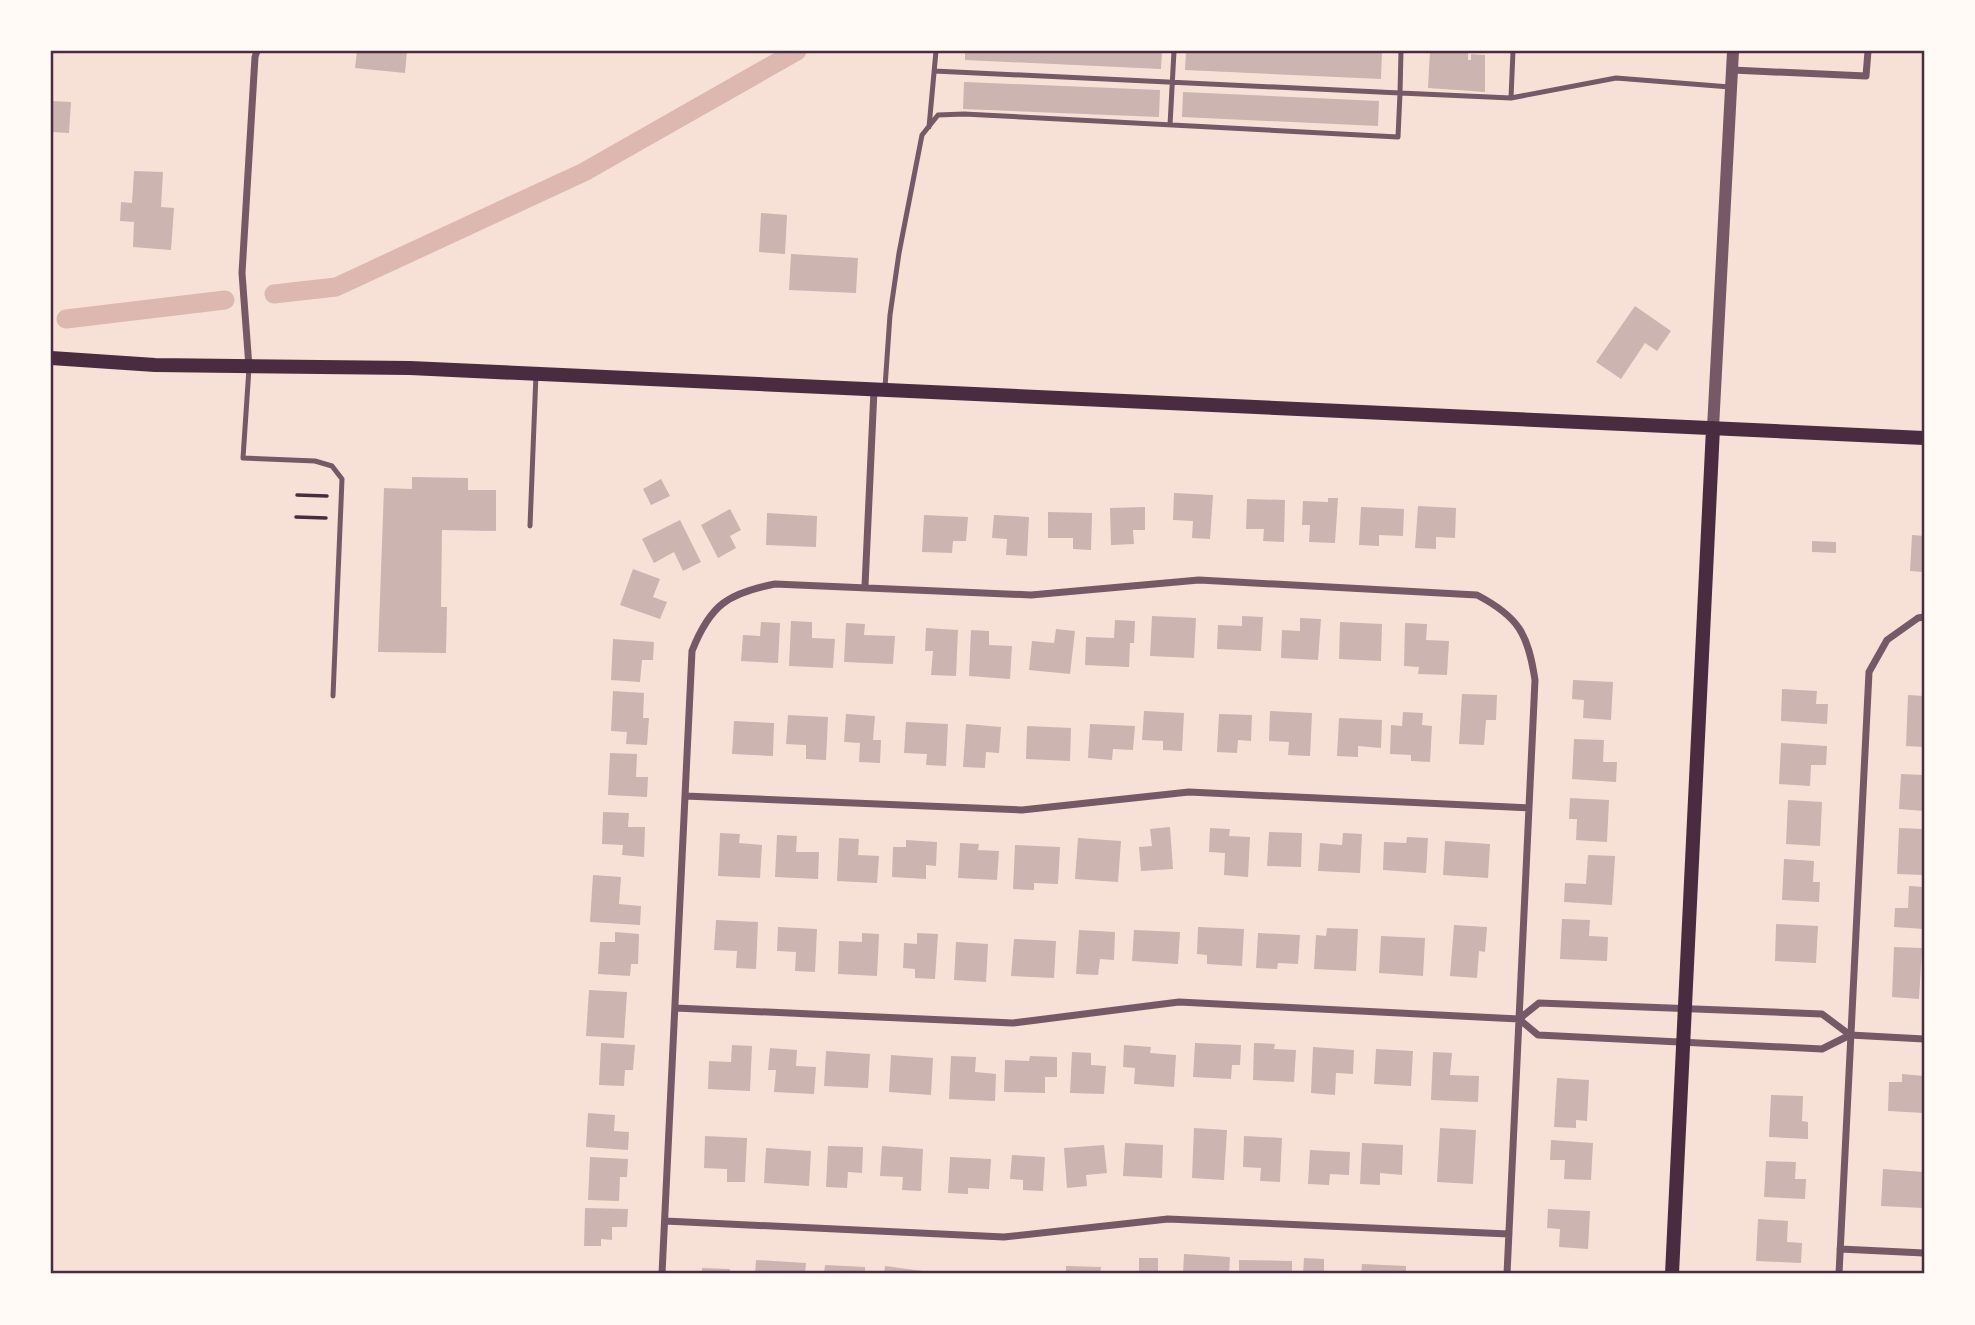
<svg xmlns="http://www.w3.org/2000/svg" width="1975" height="1325" font-family="'Crimson Pro',serif">
<style>
.lines{fill:none;stroke-linecap:round;stroke-linejoin:round}
.canal{stroke:#dcb8b0;stroke-width:19}
.building{fill:#ccb4b1}
.path{stroke:#4a2c40;stroke-width:3.5}
.service{stroke:#755966;stroke-width:5}
.minor{stroke:#755966;stroke-width:7}
.tertiary{stroke:#755966;stroke-width:12}
.secondary{stroke:#4a2c40;stroke-width:14}
.neatline{fill:none;stroke:#4a2c40;stroke-width:2.5}
</style>
<rect width="100%" height="100%" fill="#f7e1d7"/>
<g class="lines">
<path class="canal" d="M274,294l62,-7 248,-115 213,-121
M66,319l159,-19"/>
</g>
<path class="building" d="M357,51h50l-2,22 -50,-5z
M965,51h197l-1,18 -196,-9z
M1186,51h196l-1,28 -196,-9z
M1430,51h38v9h3v-6l14,1v37l-57,-4z
M964,82l196,8 -1,27 -196,-8z
M1183,92l196,9 -1,25 -196,-9z
M51,101l20,1 -2,31 -18,-1z
M134,171l29,1 -2,35 13,1 -3,42 -38,-3 1,-25 -14,-1 1,-19 11,1z
M761,213l26,2 -2,39 -26,-2z
M791,254l67,4 -2,35 -67,-3z
M1635,306l36,25 -14,20 -12,-8 -24,36 -25,-17z
M412,477l56,1v12h28v41l-54,-1 -1,77h6l-1,46 -68,-1 6,-164 28,1z
M661,479l9,17 -19,9 -8,-16z
M1174,493l39,2 -3,44 -18,-1 1,-17 -20,-1z
M1328,498h10l-3,45 -26,-1 1,-17h-8l1,-24 25,1z
M1247,499l38,1 -1,42 -21,-1 1,-12h-18z
M1418,506l38,2 -1,30 -19,-1v12l-21,-1z
M1145,507v23h-12l1,14 -23,1 -1,-37z
M1361,507l43,2 -1,27 -24,-1v11l-20,-1z
M730,509l11,21 -11,6 6,12 -18,10 -17,-33z
M1048,512l44,1 -1,37 -18,-1v-11h-25z
M767,513l50,3 -1,31 -50,-2z
M924,515l44,2 -2,24h-13l-1,12 -30,-1z
M994,515l35,2 -2,39 -21,-1 1,-16 -15,-1z
M680,520l21,42 -18,9 -9,-19 -20,11 -12,-24z
M1912,535l12,1v36l-14,-1z
M1812,541l24,1v11l-24,-1z
M633,569l27,10 -7,18 14,5 -7,17 -40,-14z
M1152,616l44,2 -2,40 -44,-2z
M1242,616l21,1 -2,34 -44,-2 1,-24 24,1z
M1300,618l21,1 -3,41 -37,-2 1,-28 18,1z
M1115,620l20,1 -1,22h-4l-1,24 -44,-2 1,-28 28,1z
M791,621l21,1v16l23,1 -2,29 -44,-2z
M761,622l19,1 -2,40 -37,-2 2,-26 17,1z
M1340,622l42,2 -1,37 -42,-2z
M846,623l19,1 -1,11 31,1 -2,28 -49,-2z
M1405,623l22,1 -1,16 23,1 -2,34 -29,-1 1,-7 -15,-1z
M926,628l32,2 -2,46 -25,-1 2,-24h-8z
M1056,629l19,2 -5,43 -41,-4 3,-29 22,2z
M971,630l18,1v14l23,1 -2,33 -41,-3z
M613,639l41,3 -1,18h-11l-2,22 -29,-2z
M1573,680l40,2 -2,38 -28,-2 1,-18 -12,-1z
M1782,689l35,2 -1,13h12l-1,20 -46,-3z
M613,691l31,2 -1,25h6l-2,27 -21,-1 1,-12 -16,-1z
M1462,694l35,1 -1,25h-10l-2,25 -25,-1z
M1908,695l16,1v51l-18,-1z
M1144,711l40,2 -2,38 -19,-1v-9l-21,-1z
M1270,711l42,2 -2,43 -22,-1 1,-13 -20,-1z
M1403,712l20,1 -1,12 10,1 -2,36 -19,-1v-6l-21,-1 1,-29 11,1z
M846,714l29,2 -2,24h8l-1,23 -21,-1 1,-19 -16,-1z
M1219,714l33,1 -1,26 -13,-1 -1,13 -20,-1z
M788,715l40,2 -2,43 -20,-1v-14l-20,-1z
M1339,718l43,2 -1,28 -23,-2v11l-21,-1z
M734,721l40,2 -1,33 -41,-2z
M906,722l42,2 -2,42 -20,-1 1,-11 -23,-1z
M966,724l35,3 -2,26 -13,-1 -1,16 -22,-1z
M1090,724l45,2 -2,24 -20,-1 -1,11 -24,-2z
M1027,726l44,2 -1,33 -44,-2z
M1574,739l30,1 -1,22h14l-1,20 -44,-3z
M1781,743l46,3 -1,19h-15l-1,21 -31,-2z
M610,753l27,1 -1,23h12l-1,20 -39,-2z
M1901,774l23,1v36l-25,-2z
M1570,798l39,2 -2,42 -31,-2 1,-21h-8z
M1788,800l34,2 -2,44 -34,-2z
M603,812l26,1 -1,14h17l-1,30 -22,-2 1,-10 -21,-1z
M1170,827l3,42 -32,2 -2,-24 13,-1 -2,-17z
M1210,828l20,1 -1,7 21,1 -2,40 -24,-2 1,-22 -16,-1z
M1899,828l25,1v46l-27,-1z
M1269,832l33,1 -1,34 -34,-1z
M720,833l20,1 -1,9 23,2 -2,33 -42,-2z
M1343,833l19,1 -2,39 -42,-2 2,-28 22,2z
M777,835l20,1 -1,16h23l-1,27 -43,-2z
M1407,837l21,1 -2,35 -43,-3 1,-28 22,1z
M839,838l20,1 -1,16 21,1 -2,27 -40,-2z
M1078,838l43,3 -3,41 -43,-3z
M906,840l31,2 -1,24 -10,-1v14l-34,-2 1,-30h13z
M1445,841l45,3 -2,34 -45,-3z
M960,843l19,1 -1,6 21,1 -2,29 -39,-2z
M1015,845l45,2 -2,37 -24,-1v7l-21,-1z
M1588,855l27,1 -3,49 -48,-3 1,-19 21,1z
M1784,859l30,2 -1,21h7l-1,20 -37,-2z
M593,875l28,2 -2,27 22,2 -1,19 -50,-3z
M1909,886l15,1v42l-30,-2 1,-19h13z
M1562,919l28,1 -1,16 19,1 -1,24 -47,-2z
M716,920l42,2 -2,47 -20,-1 1,-17 -23,-1z
M1776,924l42,2 -2,37 -41,-2z
M1454,925l33,2 -2,25 -6,-1 -2,27 -27,-2z
M778,927l39,2 -2,43 -20,-1 1,-19 -19,-1z
M1198,927l46,2 -2,37 -35,-2v-9l-10,-1z
M1327,928l31,1 -2,42 -42,-2 2,-34 10,1z
M1079,930l36,2 -1,28 -14,-1 -2,16 -22,-1z
M1134,930l46,2 -2,32 -46,-3z
M615,932l24,2 -1,30h-7l-1,12 -32,-2 2,-32h15z
M862,933l17,1 -2,42 -39,-2 1,-33 23,1z
M917,933l21,1 -3,45 -20,-1v-9l-12,-1 1,-25 13,1z
M1258,933l42,2 -2,29 -20,-1 -1,6 -21,-1z
M1381,936l44,2 -2,38 -44,-3z
M1014,939l42,2 -2,37 -43,-2z
M956,942l32,2 -2,38 -32,-2z
M1894,947l28,1 -3,51 -27,-2z
M589,990l38,2 -3,46 -38,-2z
M601,1043l34,2 -2,25h-8l-1,16 -25,-1z
M1195,1043l46,2 -1,20h-8l-1,14 -38,-2z
M1254,1043l21,1 -1,5 22,1 -2,32 -41,-2z
M732,1045l20,1 -2,45 -42,-2 1,-28 22,1z
M1124,1045l27,2 -1,6 26,2 -2,32 -40,-3 1,-16 -12,-1z
M1313,1047l41,3 -1,24 -17,-1 -1,22 -24,-2z
M770,1048l27,2 -1,16 20,1 -2,27 -40,-2 2,-22h-8z
M1376,1049l37,2 -2,35 -37,-2z
M826,1051l44,3 -2,34 -44,-2z
M1072,1052l19,1v12l15,1 -2,28 -34,-1z
M1433,1052l19,1 -2,22 29,1 -1,26 -47,-2z
M891,1055l42,3 -2,37 -42,-3z
M951,1056l25,1 -1,15 21,2 -1,27 -46,-2z
M1030,1056l27,1v20h-12v16l-41,-1 1,-32 24,1z
M1902,1074l22,2v37l-36,-2 1,-29h13z
M1557,1078l32,2 -2,41 -11,-1v8l-22,-1z
M1771,1095l32,1 -1,25 6,1v17l-39,-2z
M588,1113l27,2 -1,16 15,1 -1,18 -42,-3z
M1194,1128l33,2 -3,50 -32,-2z
M1440,1128l36,2 -3,54 -36,-2z
M705,1136l42,2 -2,44h-18v-13l-23,-1z
M1244,1136l38,2 -2,44 -20,-1 1,-13 -18,-1z
M1551,1140l42,3 -2,37 -27,-1 1,-19h-15z
M1125,1143l38,2 -1,33 -39,-2z
M1362,1143l41,2 -1,30 -22,-2v12l-20,-1z
M1104,1145l3,28 -21,2 1,11 -20,2 -3,-40z
M828,1146l35,1 -1,26 -14,-1 -1,16 -21,-1z
M882,1146l41,3 -2,42 -19,-1 1,-13 -23,-1z
M766,1148l45,3 -2,35 -45,-3z
M1310,1150l40,2 -1,23 -19,-1 -1,11 -21,-1z
M1012,1155l33,2 -2,34 -20,-1v-10l-13,-1z
M590,1157l38,2 -1,18h-7l-1,24 -31,-1z
M950,1157l41,2 -2,30 -21,-1v6l-20,-1z
M1766,1161l30,1 -1,17h11l-1,20 -41,-2z
M1883,1169l41,3v36l-43,-2z
M585,1208l43,1 -1,18h-15v13l-11,-1v7h-17z
M1548,1209l42,2 -2,38 -29,-2 1,-18 -13,-1z
M1758,1219l30,2 -1,21 15,1 -1,20 -45,-2z
M1184,1254l46,3 -1,17h-46z
M1139,1258h19v16h-19z
M1304,1258l20,1v15h-21z
M756,1260l50,3 -1,11h-50z
M1239,1260l53,1v13h-53z
M1362,1264l44,2v8h-45z
M825,1265l40,2v7h-41z
M885,1266l38,5v3h-39z
M1066,1266l35,1 -1,7h-34z
M702,1268l28,1 -1,5h-27z"/>
<g class="lines">
<path class="path" d="M297,495l30,1
M296,517l30,1"/>
<path class="service" d="M934,71l466,22 1,-42
M1511,98l2,-47
M1170,125l4,-74
M929,127l7,-76
M249,368l-6,90 72,3 17,5 10,13 -9,217
M885,387l5,-72 9,-62 23,-118 16,-20 26,-1 434,23 2,-44 111,5 105,-20 114,9
M530,526l6,-152"/>
<path class="minor" d="M1732,70l134,6 2,-25
M249,367l-7,-94 13,-216 2,-6
M865,586l9,-196
M685,796l337,14 167,-18 340,16
M675,1008l338,15 166,-21 340,17
M1850,1035l-28,-21 -283,-11 -20,16 19,16 284,14 28,-14 74,4
M665,1221l339,16 164,-18 341,15
M1840,1249l84,4
M662,1274l30,-623c18,-46 36,-58 83,-67l256,11 168,-15 278,15c42,22 51,39 58,85l-28,594
M1839,1274l30,-602 18,-32 31,-22 6,-1"/>
<path class="tertiary" d="M1713,428l20,-377"/>
<path class="secondary" d="M51,358l104,7 255,3 1514,70
M1672,1274l41,-846"/>
</g>
<rect width="1975" height="1325" fill="none" stroke="#fffaf5" stroke-width="105"/>
<rect x="52" y="52" width="1871" height="1220" class="neatline"/>
</svg>
